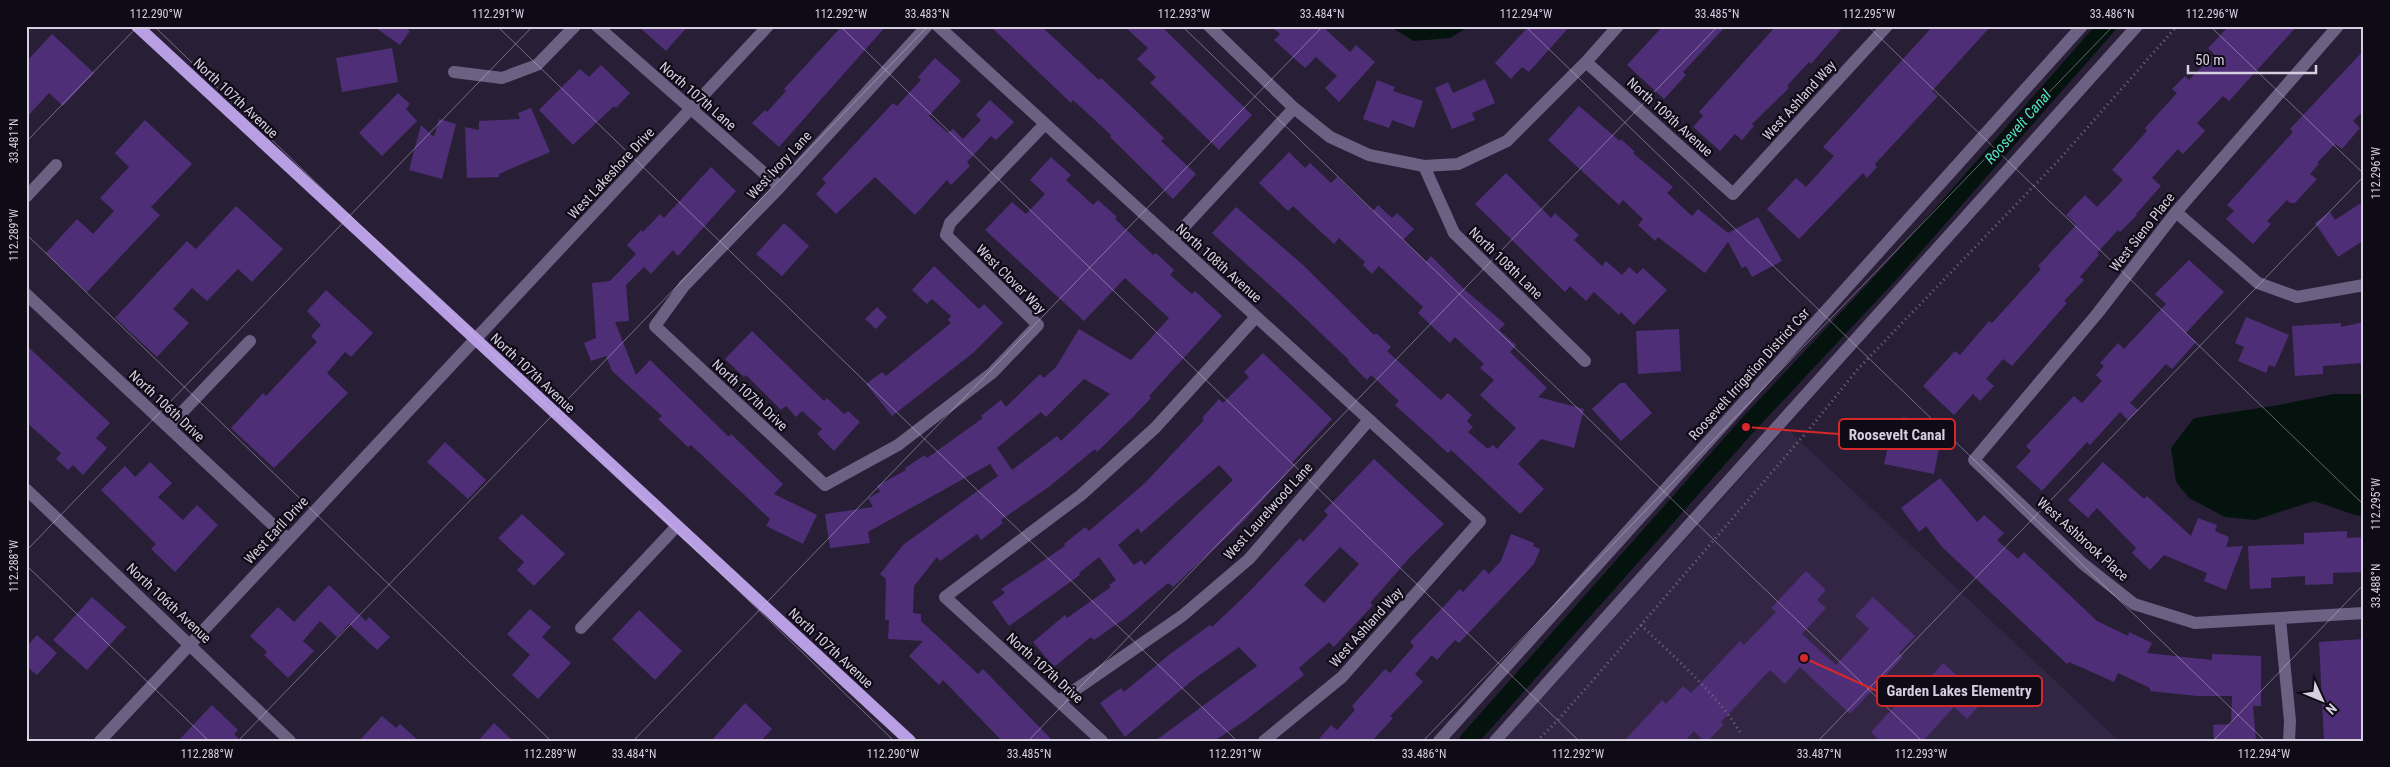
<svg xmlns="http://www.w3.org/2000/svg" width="2390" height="767" font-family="'Roboto Condensed',sans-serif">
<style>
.built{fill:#322644}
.water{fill:#05130e}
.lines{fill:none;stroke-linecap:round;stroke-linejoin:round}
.canal{stroke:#05130e;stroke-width:18}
.building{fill:#4e2e76;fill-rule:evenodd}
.path{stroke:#726a7f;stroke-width:3;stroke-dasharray:1 4;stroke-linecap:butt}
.minor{stroke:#6d6183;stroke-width:12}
.major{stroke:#b89ee3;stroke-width:12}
.ticks{fill:none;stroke:#d5cfe0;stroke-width:1;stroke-opacity:0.45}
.labels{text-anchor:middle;stroke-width:4.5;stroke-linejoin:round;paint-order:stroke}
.street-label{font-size:14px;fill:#d5cfe0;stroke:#0f0b16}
.water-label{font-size:15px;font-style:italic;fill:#4becbc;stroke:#0f0b16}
.leader{fill:none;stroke:#d62828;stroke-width:2}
.callout-dot{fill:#d62828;stroke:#0f0b16;stroke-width:2}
.callout{fill:#0f0b16;stroke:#d62828;stroke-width:2}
.callout-label{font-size:15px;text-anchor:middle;font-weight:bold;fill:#d5cfe0}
.neatline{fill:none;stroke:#d5cfe0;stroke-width:2}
.ticks-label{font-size:12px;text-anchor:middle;fill:#d5cfe0}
</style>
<rect width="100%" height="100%" fill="#281f37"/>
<path class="built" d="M1786,428l333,313h-616z"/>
<path class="water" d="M1389,26h81l-20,12 -36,3z
M2334,394h30v122l-9,-1 -41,-14 -59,19 -30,-3 -36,-19 -13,-16 -5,-34 23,-30 85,-13z"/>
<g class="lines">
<path class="canal" d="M1468,741l278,-314 146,-156 215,-245"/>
</g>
<path class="building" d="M373,26h29l8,5 -10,14z
M638,26h50l-22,25z
M842,26h44l-107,121 -27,-24 13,-13 2,2 19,-21 -2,-2z
M990,26h51l58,54 2,-2 30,28 33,32 -3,3 35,33 -23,25 -63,-62 1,-2 -38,-35 -2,3z
M1124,26h37l91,89 -33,35 -69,-67 6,-6 -19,-18 11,-11z
M1271,26h51l28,26 6,-7 19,17 -36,40 -14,-14 12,-12 -21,-19 -11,11 -31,-28 6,-6z
M1529,26h41l-41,46 -7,-5 -11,12 -16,-16z
M1663,26h63l-43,46 3,3 -22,24 -37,-34z
M1776,26h68l-33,38 -2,-2 -22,24 2,2 -37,36 2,2 -12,14 -7,-6 -15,17 -27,-24 10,-11 -4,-4z
M1933,26h58l-59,65 6,5 -63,68 2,3 -10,11 -4,-5 -64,66 -32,-30 29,-31 10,9 28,-31 -11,-9z
M2229,26h68l-68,75 -6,-5 -26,27 8,8 -22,23 -5,-5 -26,29 9,8 -25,28 1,1 -17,17 -2,-2 -21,23 2,2 -19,22 4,3 -20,21 3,2 -55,63 -9,-7 -17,20 8,7 -14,15 -7,-7 -19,21 -31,-29 32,-35 5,4 29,-34 3,2 49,-54 -3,-3 38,-41 -10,-10 19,-20 12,12 26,-27 -11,-10 35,-39 -2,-3 32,-35 -5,-4 13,-13 4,4 25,-26 -6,-6z
M52,34l42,39 -31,33 -14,-13 -23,25v-56z
M392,48l6,34 -56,10 -6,-34z
M2364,50v60l-11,11 7,7 -18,21 -7,-5 -18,19 2,1 -9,10 7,5 -22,24h-5l-3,-3 -20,21 4,3 -18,20 -27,-25 8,-8 -7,-6 66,-73 -3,-3z
M935,58l26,23 -32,35 19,17 5,-4 10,10 18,-19 -5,-5 14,-15 24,22 -18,18 -5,-4 -24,26 3,4 -19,19 -4,-5 -32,35 -40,-38 -39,37 -20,-20 10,-11 -4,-4 71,-76 4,3 24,-26 -3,-3z
M601,65l29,28 -14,15 -2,-2 -41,39 -34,-35 41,-41 9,8z
M1485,79l10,24 -23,10 3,7 -23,9 -17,-41 13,-6 5,11z
M1377,80l18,7 -2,4 30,10 -9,27 -22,-8 -3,8 -26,-9z
M398,93l12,11 -4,5 11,12 -35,35 -23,-23z
M1579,106l41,35 1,-2 14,13 -2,1 40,34 -6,6 25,23 6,-7 30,24 30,-16 24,44 -30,16 -6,-11 -4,2 -14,-26 -23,31 -47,-36 -3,4 -17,-16 5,-6 -20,-19 -4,5 -71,-65z
M531,108l19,44 -51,22v3l-32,1 -2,-51 14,3v-9l41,-2 -2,-6z
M439,119l17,5 -14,55 -33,-9 12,-45 13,12z
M145,120l47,44 -41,43 9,8 -73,77 -41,-39 31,-34 16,15 21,-23 -14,-13 29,-31 -14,-14z
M1289,152l16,16 5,-5 21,20 6,-6 36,34 5,-6 14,13 5,-5 17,16 -11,11 23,22 5,-6 34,34 40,34 -6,6 17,15 -6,7 37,36 -9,9 46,12 -10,39 -33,-9 -23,25 26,25 -24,25 -69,-64 -3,3 -53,-48 4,-4 -28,-26 -4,5 -19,-19 1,-1 -63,-60 -74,-67 24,-26 67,58 71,70 2,-2 15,14 -4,4 54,49 7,-7 24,22 -5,6 6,6 -5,5 20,17 5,-4 4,4 19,-21 -36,-33 14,-15 -14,-12 4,-4 -29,-27 -5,6 -32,-30 5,-6 -44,-41 -7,8 -9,-9 2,-3 -26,-24 -5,6 -41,-38 -5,5 -29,-28z
M1051,157l20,18 -5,5 27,25 5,-5 19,17 -2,2 38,36 3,-2 18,17 -4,5 22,19 3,-3 27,25 -73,80 2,2 -18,19 -36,35 -2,-3 -45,37 -49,34 2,3 -22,17 -4,-6 -37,27 -3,-4 -23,29 -1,27 8,1v7l57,53 5,-5 70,72h-51l-59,-61 -4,5 -30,-29 14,-15 -35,-2 1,-19h-4l1,-41 -6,-5 23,-29 95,-69 -8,-12 -122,68 2,11 -40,5 -5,-34 48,-7 -5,-9 12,-6 -3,-6 29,-16 -1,-2 20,-13 2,3 56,-40 -2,-2 20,-16 5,7 34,-33 4,4 12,-11 23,-38 52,31 38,-42 -44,-40 -41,43 -99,-91 27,-28 14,12 19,-20 -15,-14zM1084,379l26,15 -49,47 -4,-5 -45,34 -15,-22 44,-36 5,5z
M711,167l25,24 -58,65 -5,-6 -22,24 -7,-7 -18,18 3,36 -14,1 21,53 14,-15 79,77 2,-3 52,50 -9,10 43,21 -14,29 -37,-18 4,-7 -79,-74 -3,2 -30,-28 4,-3 -50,-45 -6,-15 -15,5 -7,-18 12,-5 -4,-55 18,-2 26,-27 -9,-9 14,-15 2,2 17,-18 4,4z
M1506,173l45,45 4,-5 24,22 -5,5 28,26 4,-5 16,14 7,-8 8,7 6,-6 24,22 -33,35 -13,-13 -2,3 -25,-23 -8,9 -16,-15 -5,6 -90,-88z
M2364,201v39l-26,17 -23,-34 15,-11 5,8z
M236,206l47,43 -31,33 -14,-13 -31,32 -15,-13 -19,21 16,14 -32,34 -42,-39 72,-77 9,8z
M784,223l25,23 -27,30 -26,-22z
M2189,260l35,32 -38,41 10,9 -24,27 -6,-5 -36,39 8,7 -10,10 -8,-8 -30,33 -3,-3 -45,49 -26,-24 15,-16 -5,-5 48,-50 8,7 20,-22 -6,-6 8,-9 -4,-3 18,-20 6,6 42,-45 -11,-10z
M934,266l45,43 5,-5 19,19 -30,30 -81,63 -26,-32 16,-12 4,4 65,-53 -3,-3 3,-4 -19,-17 -5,5 -15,-14z
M326,290l47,43 -22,24 -6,-5 -18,21 21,20 -74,75 -43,-40 32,-35 3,3 51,-54 -6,-6 10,-11 -14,-14z
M877,307l10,10 -11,12 -11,-10z
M2246,317l43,18 -14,32 -6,-2 -3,8 -28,-12 6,-14 -9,-4z
M2364,322v41l-41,3v8l-28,2 -3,-50 49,-3v4z
M1679,329l2,42 -43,3 -2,-43z
M752,331l72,70 3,-3 17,16 4,-3 12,11 -26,29 -17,-17 5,-5 -20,-18 -6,6 -10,-11 -5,4 -35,-35 -2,2 -19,-18z
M26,345l84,78 -14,15 11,10 -24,27 -10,-10 -5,5 -12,-11 5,-6 -35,-31z
M1263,353l69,66 -40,44 2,2 -50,56 -71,66 -5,-4 -41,34 -33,23 -3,-3 -37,30 -21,-25 32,-27 2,3 44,-31 -2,-2 7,-5 -17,-23 -20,16 1,2 -71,51 -17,-24 13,-9 -4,-4 64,-43 -1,-2 21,-17 4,4 56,-48 59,-63 -2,-2 17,-19 4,4 26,-26 -5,-5zM1219,465l14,15 -88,85 -4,-5 -7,5 -16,-20 20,-17 3,5z
M1620,383h5l27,30 -31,28 -29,-32z
M1903,417l40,9 -9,48 -50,-10 6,-26 8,2z
M445,442l41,38 -18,19 -41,-37z
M1374,459l70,65 -33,32 -41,47 3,2 -39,42 -5,-5 -30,26 5,7 -58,45 -32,21h-59l102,-75 -18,-19 -45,32 -69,58 -25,-34 21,-15 3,4 46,-38 40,-29 2,2 38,-36 50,-53 3,4 25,-27 -4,-4zM1340,547l19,17 -35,39 -20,-18z
M150,462l22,21 -14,14 25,23 14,-15 21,20 -43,47 -24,-23 5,-5 -55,-54 24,-24 10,11z
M2103,462l41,37 3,-3 44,40 7,-18 19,7 -2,6 14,6 -3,10 17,-1 -17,44 -22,-9 3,-8 -43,-18 -14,15 -18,-17 4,-5 -39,-40 -9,10 -20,-18z
M1940,478l37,44 7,-7 20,18 -7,7 21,19 6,-7 73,69 31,15 1,-4 23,11 -5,10 65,7v-6l49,2v50h-8l3,35h-42l-1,-16 18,-1 1,-28h-35l-47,-5v-3l-32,-15 -4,9 -45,-20 -2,2 -125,-117 -16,-21 -7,6 -18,-24z
M522,514l43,40 -31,32 -17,-16 7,-8 -26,-24z
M2347,531v7l17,-1v35l-31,1v11l-28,1v-9l-34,2v10l-21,1 -2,-43 56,-2v-11z
M1511,534l23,9 -1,3 7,3 -6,15 -75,79 -4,-3 -18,20 -5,-5 -17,19 8,8 -33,34 3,2 -21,23h-55l14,-16 6,5 18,-20 -3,-4 33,-37 5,4 24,-27 -4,-4 50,-53 3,3 21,-23 5,5 12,-13z
M1806,571l20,19 -9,10 9,8 -24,26 34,31 33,-36 -14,-13 18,-19 42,39 -16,17 4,4 -53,57 -50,-47 -15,17 -15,-14 -49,52 3,2 -16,17h-4l-10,-10 -9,10h-61l38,-41 4,4 17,-18 8,7 49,-52 4,4 32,-33 -5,-4z
M329,585l37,36 3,-4 21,20 -13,13 -28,-26 -12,13 -17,-16 -17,20 11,10 -26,27 -24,-23 3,-3 -17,-16 28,-29 16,15z
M92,597l34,30 -39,43 -34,-30z
M530,609l21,18 -9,10 29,26 -33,36 -26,-24 18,-20 -23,-21z
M639,610l43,41 -27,29 -43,-41z
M37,635l20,18 -20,22 -11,-9v-19z
M2363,639l1,102h-40l-5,-99z
M1943,663l41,37 -17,19 -13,-12 -31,34h-43l-9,-9 51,-56 5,5z
M745,703l27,26 -11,12h-50z
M212,705l26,25 -4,4 7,7h-63z
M382,716l14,12 4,-4 19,17h-60z
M494,723l19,18h-35z"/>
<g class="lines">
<path class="path" d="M1641,625c32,31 79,72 100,109
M1537,741l22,-22 82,-94 175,-204 41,-51 199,-207 121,-137"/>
<path class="minor" d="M597,26l183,161
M927,26l-147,161 -96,99 -29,40 170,159 73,-40 94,-72 46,-48 -92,-90 4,-12 95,-99
M938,26l542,495 -138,156 -78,64
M1209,26l85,82 36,29 39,18 55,11 30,67 131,128
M2338,26l-162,186 -79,102 -123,146 108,103 52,41 61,19 169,-10
M1586,62l147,132 154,-168
M454,72l48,6 35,-13 38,-39
M1424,166l34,-2 49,-23 79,-79 32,-36
M26,197l30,-32
M2176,212l82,71 39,14 67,-12
M1172,240l122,-132
M26,294l262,245
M168,427l82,-86
M26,489l264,252
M2280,619l10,102 -1,20
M581,628l96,-102
M1059,701l123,-85 67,-57 120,-139
M100,741l668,-715
M1102,741l-157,-144 136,-102 74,-67 101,-111
M1439,741l643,-715
M1495,741l642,-715"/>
<path class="major" d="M137,26l773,715"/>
</g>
<path class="ticks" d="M154,26l740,715M497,26l740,715M840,26l739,715M1182,26l740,715M1525,26l740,715M1868,26l496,479M2210,26l154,148M26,142l112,-116M26,234l525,507M26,551l507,-525M26,565l183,176M238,741l690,-715M633,741l690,-715M1028,741l690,-715M1423,741l690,-715M1818,741l546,-565M2213,741l151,-157"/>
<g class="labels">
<g class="street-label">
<text transform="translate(698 96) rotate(41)" y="5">North 107th Lane</text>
<text transform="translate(236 98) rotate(43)" y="5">North 107th Avenue</text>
<text transform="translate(1799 100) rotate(-48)" y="5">West Ashland Way</text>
<text transform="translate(1670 117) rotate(42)" y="5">North 109th Avenue</text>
<text transform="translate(779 165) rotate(-47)" y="5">West Ivory Lane</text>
<text transform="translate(611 173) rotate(-47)" y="5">West Lakeshore Drive</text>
<text transform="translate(2142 232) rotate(-52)" y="5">West Sieno Place</text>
<text transform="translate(1219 263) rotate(42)" y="5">North 108th Avenue</text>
<text transform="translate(1506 263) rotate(44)" y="5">North 108th Lane</text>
<text transform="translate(1011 279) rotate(45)" y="5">West Clover Way</text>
<text transform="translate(533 373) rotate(43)" y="5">North 107th Avenue</text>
<text transform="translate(1749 374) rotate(-48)" y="5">Roosevelt Irrigation District Csr</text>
<text transform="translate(750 395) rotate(43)" y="5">North 107th Drive</text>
<text transform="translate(167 406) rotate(43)" y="5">North 106th Drive</text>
<text transform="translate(1268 511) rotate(-48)" y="5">West Laurelwood Lane</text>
<text transform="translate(276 530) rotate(-47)" y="5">West Earll Drive</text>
<text transform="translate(2083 539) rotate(42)" y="5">West Ashbrook Place</text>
<text transform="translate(169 603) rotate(43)" y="5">North 106th Avenue</text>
<text transform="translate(1366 627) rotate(-48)" y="5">West Ashland Way</text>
<text transform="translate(831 648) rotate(43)" y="5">North 107th Avenue</text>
<text transform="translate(1045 668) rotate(42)" y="5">North 107th Drive</text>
</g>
<g class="water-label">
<text transform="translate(2018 127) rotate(-49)" y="5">Roosevelt Canal</text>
</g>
</g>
<path class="leader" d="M1746 427L1839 434M1804 658L1877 691"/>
<g class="callout-dot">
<circle cx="1746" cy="427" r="5"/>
<circle cx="1804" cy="658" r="5"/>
</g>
<g class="callout">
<rect x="1839" y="419" width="116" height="30" rx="5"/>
<rect x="1877" y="676" width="165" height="30" rx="5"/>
</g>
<g class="callout-label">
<text x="1897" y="440">Roosevelt Canal</text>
<text x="1959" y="696">Garden Lakes Elementry</text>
</g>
<rect width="2390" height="767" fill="none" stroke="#0f0b16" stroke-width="55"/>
<g transform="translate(2322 700) rotate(134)" stroke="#0f0b16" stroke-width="4" paint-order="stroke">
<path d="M0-4L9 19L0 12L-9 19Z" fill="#d5cfe0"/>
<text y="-8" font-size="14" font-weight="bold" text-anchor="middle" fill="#d5cfe0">N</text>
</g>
<path d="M2188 65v8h128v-8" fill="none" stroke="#d5cfe0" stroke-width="2.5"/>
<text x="2195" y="65" font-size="15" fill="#d5cfe0" stroke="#0f0b16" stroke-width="4" paint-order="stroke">50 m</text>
<rect x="28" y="28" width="2334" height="712" class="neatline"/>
<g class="ticks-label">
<text x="156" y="18">112.290°W</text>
<text x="498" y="18">112.291°W</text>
<text x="841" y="18">112.292°W</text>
<text x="927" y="18">33.483°N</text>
<text x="1184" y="18">112.293°W</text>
<text x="1322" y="18">33.484°N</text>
<text x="1526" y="18">112.294°W</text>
<text x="1717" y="18">33.485°N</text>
<text x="1869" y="18">112.295°W</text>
<text x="2112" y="18">33.486°N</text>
<text x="2212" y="18">112.296°W</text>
<text transform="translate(14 141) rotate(-90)" y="4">33.481°N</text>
<text transform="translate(2376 173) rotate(-90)" y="4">112.296°W</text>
<text transform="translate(14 235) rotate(-90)" y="4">112.289°W</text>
<text transform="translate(2376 504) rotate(-90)" y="4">112.295°W</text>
<text transform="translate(14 566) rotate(-90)" y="4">112.288°W</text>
<text transform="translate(2376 586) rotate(-90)" y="4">33.488°N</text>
<text x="207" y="758">112.288°W</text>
<text x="550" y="758">112.289°W</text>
<text x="634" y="758">33.484°N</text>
<text x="893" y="758">112.290°W</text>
<text x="1029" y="758">33.485°N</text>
<text x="1235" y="758">112.291°W</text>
<text x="1424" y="758">33.486°N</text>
<text x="1578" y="758">112.292°W</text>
<text x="1819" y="758">33.487°N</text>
<text x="1921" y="758">112.293°W</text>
<text x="2264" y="758">112.294°W</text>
</g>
</svg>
